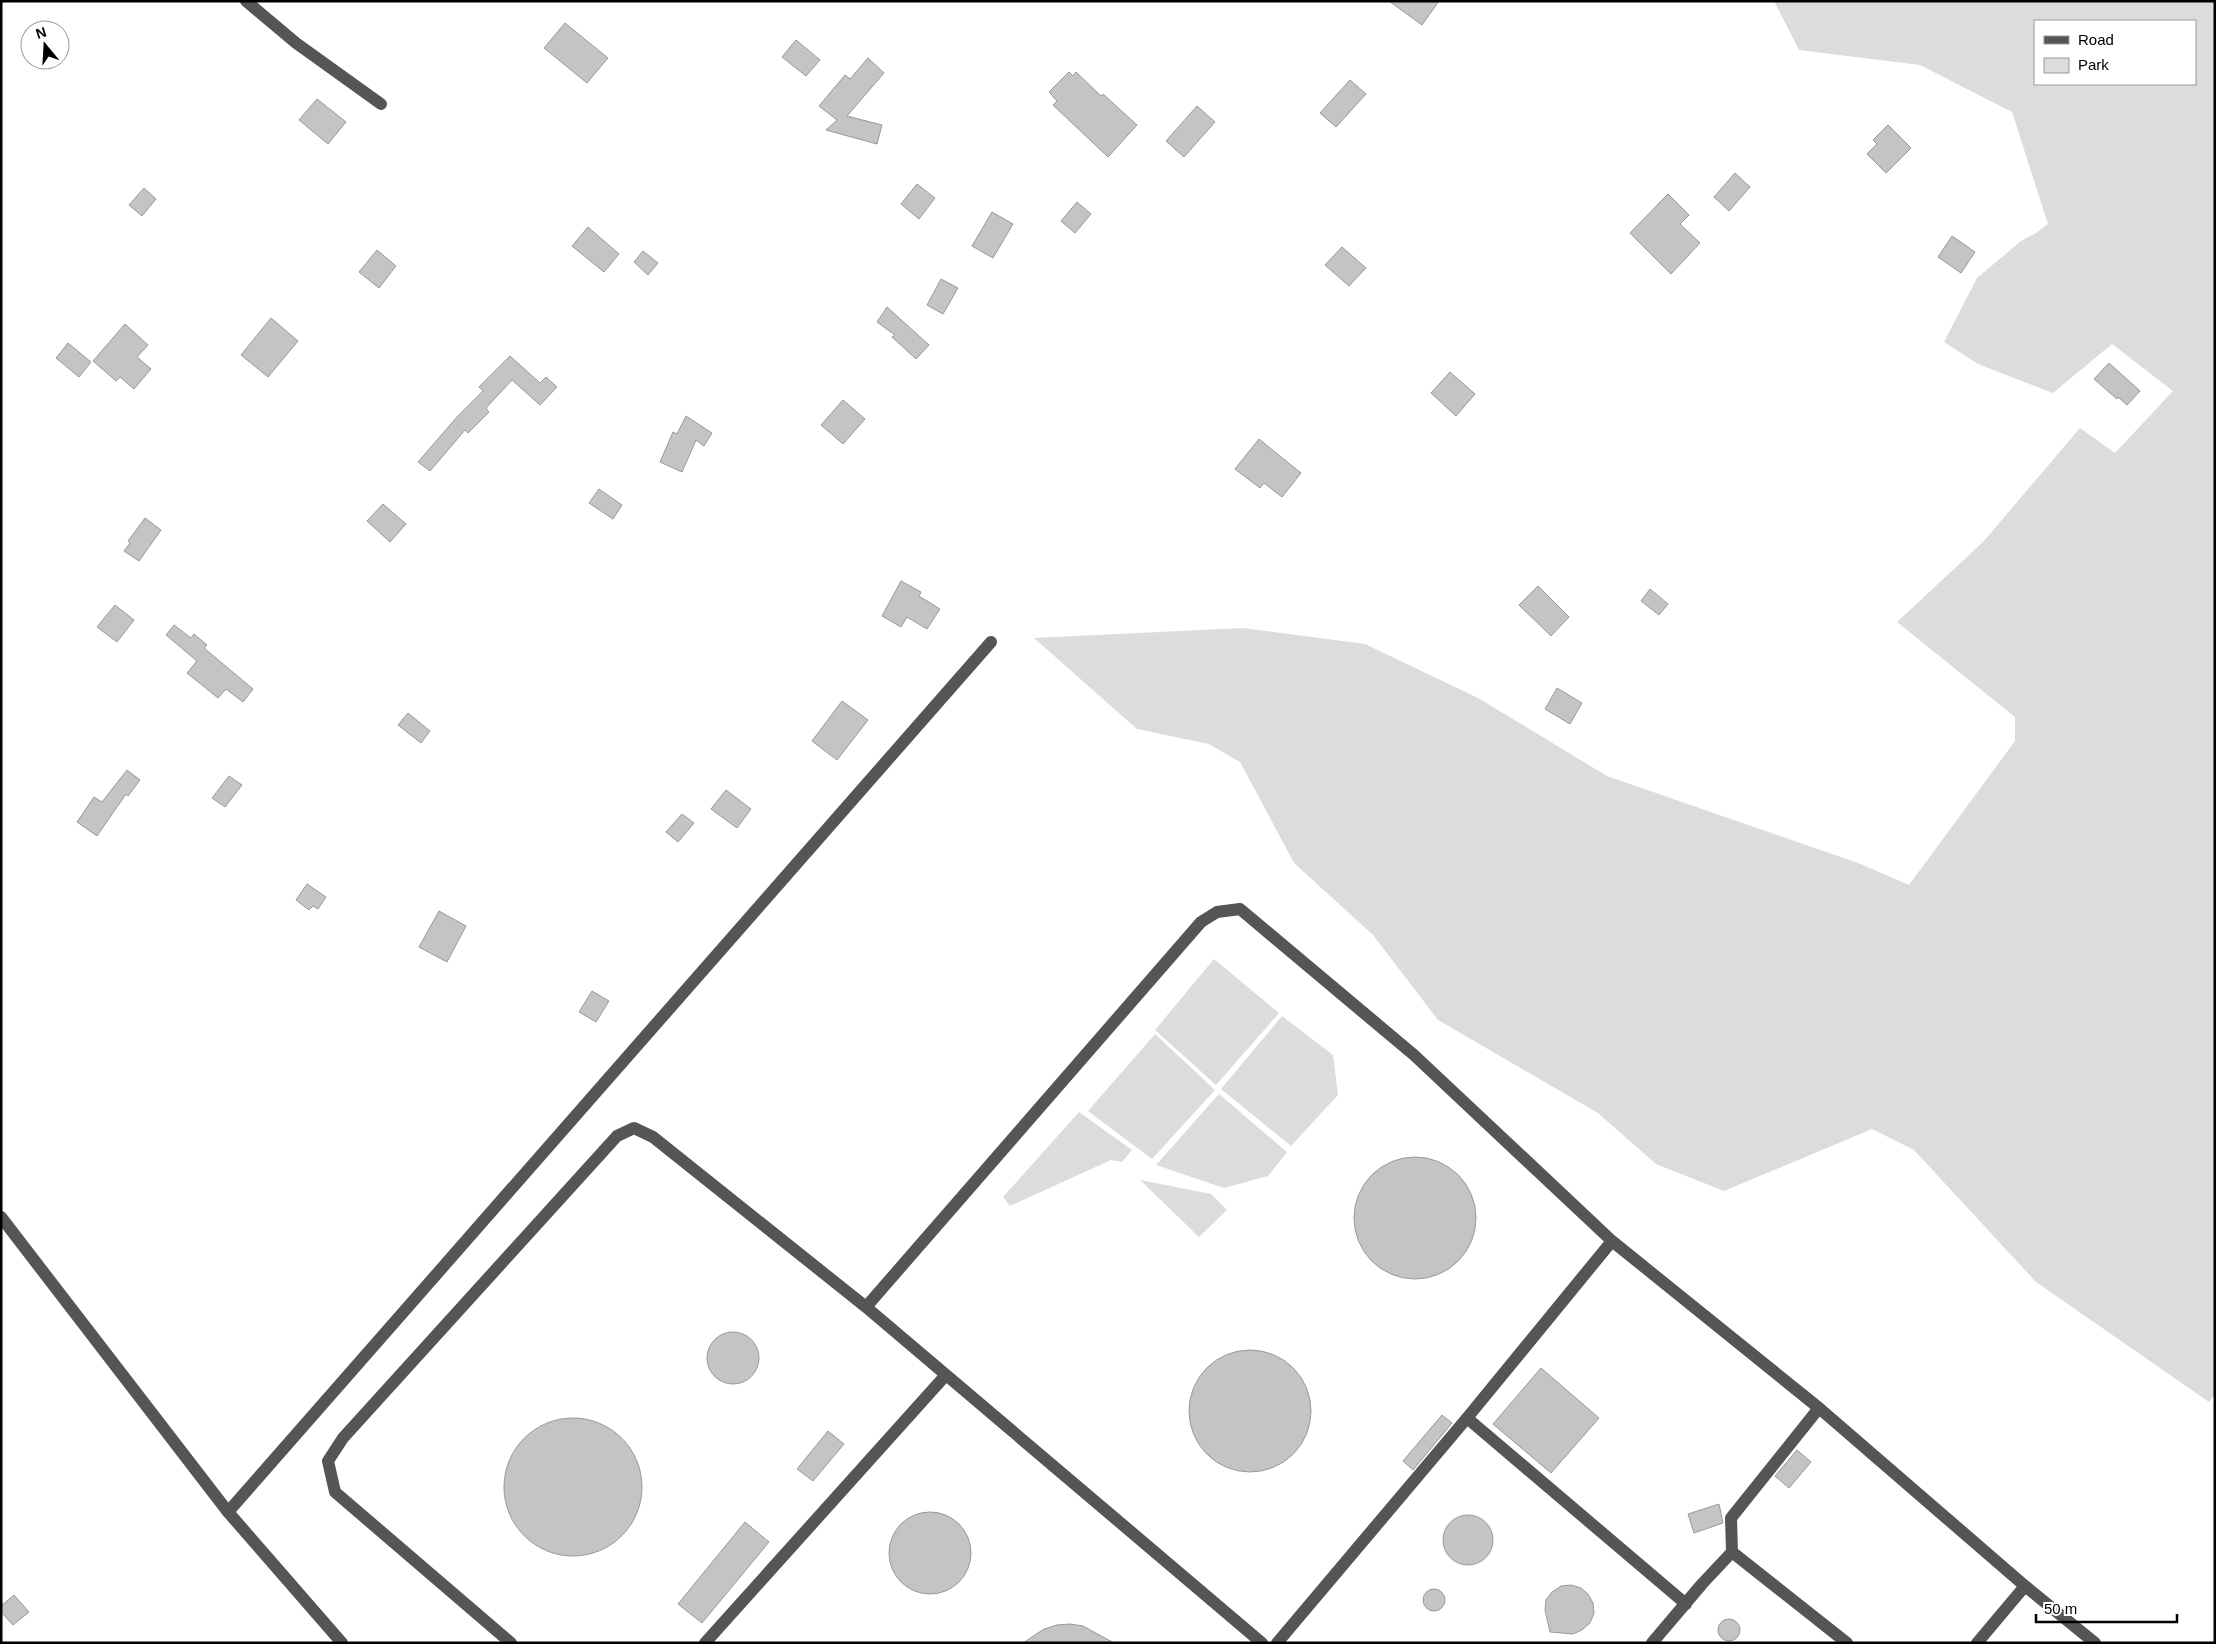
<svg xmlns="http://www.w3.org/2000/svg" width="2216" height="1644" font-family="Helvetica,sans-serif">
<style>
.green{fill:#dcdcdc;fill-rule:evenodd}
.building{fill:#c4c4c4;stroke:#999}
.lines{fill:none;stroke-linecap:round;stroke-linejoin:round}
.minor{stroke:#555;stroke-width:12}
</style>
<rect width="100%" height="100%" fill="#fff"/>
<path class="green" d="M1774,1h441v1394l-6,7 -173,-120 -122,-132 -42,-21 -148,62 -68,-27 -58,-51 -160,-93 -65,-85 -79,-72 -54,-101 -31,-18 -72,-15 -103,-91 209,-10 122,16 113,54 129,78 251,87 51,22 106,-144v-24l-118,-95 86,-80 97,-114 35,25 58,-62 -61,-47 -59,49 -75,-29 -34,-22 33,-64 44,-37 15,-8 12,-9 -36,-112 -92,-47 -121,-15zM2035,21h160v63h-160z
M1214,959l65,54 -63,72 -61,-55z
M1282,1016l51,39 5,40 -47,51 -70,-57z
M1155,1034l60,56 -63,69 -64,-48z
M1219,1094l68,58 -19,24 -44,12 -68,-23z
M1079,1112l53,38 -10,12 -11,-2 -101,46 -7,-9z
M1140,1180l71,14 16,16 -28,27z"/>
<path class="building" d="M1389,1h50l-17,24z
M565,23l43,35 -21,25 -43,-35z
M796,40l24,20 -14,16 -24,-19z
M868,58l16,15 -37,43 35,9 -5,19 -51,-14 11,-10 -18,-14 26,-31 5,4z
M1069,72l4,4 3,-4 25,24 2,-2 34,31 -29,32 -55,-52 4,-4 -8,-9z
M1350,80l16,14 -30,33 -16,-14z
M317,99l29,23 -18,22 -29,-24z
M1197,106l18,16 -31,35 -18,-16z
M1888,125l23,23 -25,25 -19,-19 10,-10 -4,-4z
M1735,173l15,14 -21,24 -15,-14z
M917,184l18,14 -16,21 -18,-15z
M144,188l12,11 -14,17 -13,-11z
M1668,194l21,21 -9,9 20,19 -29,31 -41,-41z
M1077,202l14,12 -16,19 -14,-12z
M992,212l21,12 -20,34 -21,-12z
M588,227l31,27 -15,18 -32,-26z
M1952,236l23,16 -14,21 -23,-16z
M1342,247l24,21 -17,18 -24,-21z
M377,250l19,16 -17,22 -20,-16z
M643,251l15,12 -10,12 -14,-13z
M941,279l17,9 -15,26 -16,-9z
M887,307l42,38 -13,14 -24,-22 3,-2 -18,-13z
M271,318l27,23 -30,36 -27,-22z
M125,324l23,21 -11,12 14,12 -17,20 -14,-12 -4,4 -23,-20z
M68,343l23,19 -12,15 -23,-19z
M510,356l30,27 6,-6 11,10 -17,18 -28,-25 -26,28 3,4 -21,21 -3,-3 -35,41 -12,-9 39,-45 26,-26 -4,-4z
M2109,363l31,28 -13,14 -9,-8 -1,2 -23,-20z
M1450,372l25,22 -19,22 -25,-23z
M843,400l22,19 -22,25 -22,-19z
M686,416l26,17 -8,13 -8,-6 -14,32 -22,-10 13,-30 4,2z
M1259,439l42,34 -19,24 -18,-14 -4,5 -25,-19z
M599,489l23,16 -9,14 -24,-16z
M383,504l23,20 -16,18 -23,-21z
M145,518l16,12 -22,31 -15,-10 6,-8 -2,-2z
M901,581l20,11 -2,4 21,13 -13,20 -20,-12 -6,10 -19,-11z
M1538,586l31,31 -18,19 -32,-31z
M1650,589l18,15 -9,11 -18,-14z
M115,605l19,15 -17,22 -20,-15z
M174,625l17,13 3,-4 13,11 -3,3 49,41 -10,13 -17,-13 -8,9 -31,-25 10,-12 -31,-26z
M1557,688l25,15 -12,21 -25,-15z
M842,701l26,19 -31,40 -25,-19z
M408,713l22,18 -9,12 -23,-18z
M127,770l13,10 -12,16 -2,-2 -29,42 -20,-14 17,-25 8,5z
M229,776l13,9 -17,22 -13,-9z
M726,790l25,19 -14,19 -26,-19z
M682,814l12,9 -16,19 -12,-10z
M307,884l19,13 -8,12 -5,-3 -4,4 -13,-10z
M439,911l27,15 -19,36 -28,-15z
M592,991l17,10 -13,21 -17,-10z
M1354 1218a61 61 0 1 1 122 0a61 61 0 1 1-122 0Z
M707 1358a26 26 0 1 1 52 0a26 26 0 1 1-52 0Z
M1189 1411a61 61 0 1 1 122 0a61 61 0 1 1-122 0Z
M1541,1368l58,50 -48,55 -58,-49z
M1442,1415l10,8 -39,47 -10,-9z
M504 1487a69 69 0 1 1 138 0a69 69 0 1 1-138 0Z
M828,1431l16,13 -31,37 -16,-12z
M1797,1450l14,12 -22,26 -14,-12z
M1719,1504l4,19 -29,10 -6,-19z
M889 1553a41 41 0 1 1 82 0a41 41 0 1 1-82 0Z
M1443 1540a25 25 0 1 1 50 0a25 25 0 1 1-50 0Z
M745,1522l24,20 -67,81 -24,-19z
M1571,1585l10,3 7,6 5,9 1,10 -4,10 -8,7 -9,4 -23,-2 -5,-22 1,-10 6,-8 9,-6z
M1423 1600a11 11 0 1 1 22 0a11 11 0 1 1-22 0Z
M14,1595l15,17 -16,13 -12,-13v-6z
M1718 1630a11 11 0 1 1 22 0a11 11 0 1 1-22 0Z
M1070,1624l13,2 31,17h-91l21,-14 13,-4z"/>
<g class="lines">
<path class="minor" d="M246,1l50,42 85,61
M1,1217l227,295 114,131
M866,1307l335,-385 16,-10 23,-3 174,146 198,186 207,167 206,178 70,57
M1467,1418l219,186
M228,1512l763,-870
M1732,1552l115,91
M511,1643l-176,-151 -7,-31 15,-23 274,-302 17,-8 19,9 213,170 396,336
M705,1643l240,-267
M1277,1643l190,-225 145,-177
M1652,1643l50,-59 30,-32 -1,-34 88,-110
M1977,1643l48,-57"/>
</g>
<rect width="2216" height="1644" fill="none" stroke="#000000" stroke-width="5"/>
<rect x="2034" y="20" width="162" height="65" fill="#ffffff" stroke="#999999"/>
<rect x="2044" y="36" width="25" height="8" fill="#555555" stroke="#999999"/>
<text x="2078" y="45" font-size="15" fill="#000000">Road</text>
<rect x="2044" y="58" width="25" height="15" fill="#dcdcdc" stroke="#999999"/>
<text x="2078" y="70" font-size="15" fill="#000000">Park</text>
<g transform="translate(45 45) rotate(342)"><circle r="24" fill="#ffffff" stroke="#999999"/>
<path d="M0-4L9 19L0 12L-9 19Z" fill="#000000"/>
<text y="-8" font-size="14" font-weight="bold" text-anchor="middle" fill="#000000">N</text>
</g>
<path d="M2036 1614v8h141v-8" fill="none" stroke="#000000" stroke-width="2.5"/>
<text x="2044" y="1614" font-size="15" fill="#000000" stroke="#ffffff" stroke-width="4" paint-order="stroke">50 m</text>
</svg>
